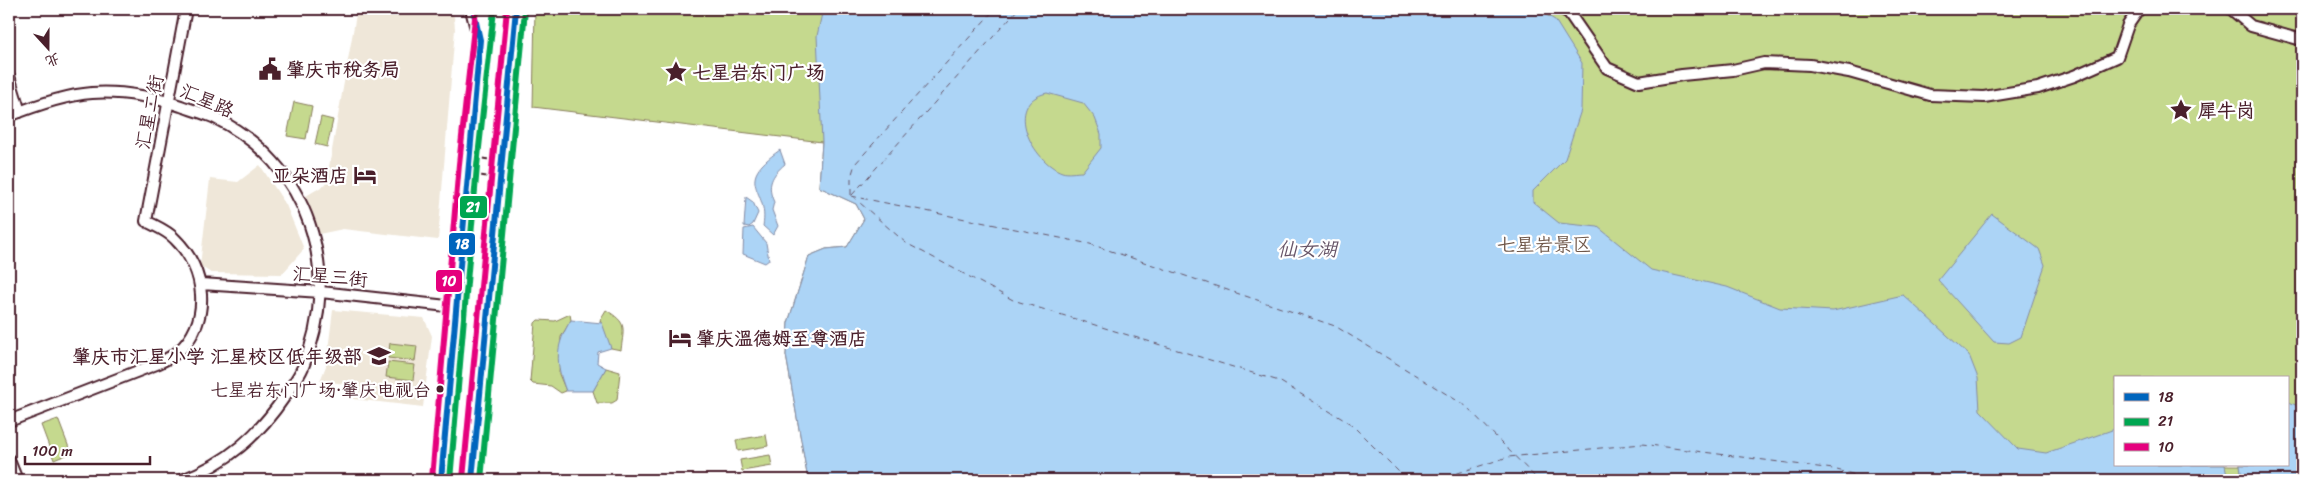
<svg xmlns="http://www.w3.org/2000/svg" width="2311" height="489" font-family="Sriracha,'LXGW WenKai TC',sans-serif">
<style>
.built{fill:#efe7d9}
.green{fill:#c5d98e;stroke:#887c5c;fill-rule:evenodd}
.water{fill:#acd4f6;stroke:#858ca5;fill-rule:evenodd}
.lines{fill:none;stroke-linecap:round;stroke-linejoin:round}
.ferry{stroke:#675568;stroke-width:1;stroke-dasharray:6 5;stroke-linecap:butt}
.street-casing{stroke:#4a1f2b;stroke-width:14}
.secondary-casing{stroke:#4a1f2b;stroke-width:18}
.primary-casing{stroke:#4a1f2b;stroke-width:19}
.street{stroke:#fff;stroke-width:10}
.secondary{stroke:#fff;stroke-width:14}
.primary{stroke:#fff;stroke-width:15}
.bus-1-casing{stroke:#fff;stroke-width:10}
.bus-2-casing{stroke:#fff;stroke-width:10}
.bus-3-casing{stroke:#fff;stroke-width:10}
.bus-1{stroke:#0065bd;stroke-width:6}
.bus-2{stroke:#00a651;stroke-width:6}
.bus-3{stroke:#e5007d;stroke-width:6}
.bus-dot{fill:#4a1f2b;stroke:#fff;stroke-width:2}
.labels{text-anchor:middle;stroke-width:4.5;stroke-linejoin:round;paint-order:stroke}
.bus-label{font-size:18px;fill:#4a1f2b;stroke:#fff;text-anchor:end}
.poi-label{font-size:19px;font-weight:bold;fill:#4a1f2b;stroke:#fff;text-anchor:start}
.street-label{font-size:19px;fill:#4a1f2b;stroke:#fff}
.park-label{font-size:19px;fill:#6f5749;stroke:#fff}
.water-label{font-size:20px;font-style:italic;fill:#675568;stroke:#fff}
.line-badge{stroke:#fff;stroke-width:2}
.badge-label{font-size:14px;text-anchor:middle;font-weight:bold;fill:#fff}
</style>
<rect width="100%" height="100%" fill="#fff"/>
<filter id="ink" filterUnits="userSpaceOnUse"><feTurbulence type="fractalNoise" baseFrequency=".02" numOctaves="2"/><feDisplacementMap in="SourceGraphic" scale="10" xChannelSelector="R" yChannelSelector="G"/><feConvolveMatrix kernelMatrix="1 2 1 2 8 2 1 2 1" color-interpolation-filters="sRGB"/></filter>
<g filter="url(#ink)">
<path class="built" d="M357,9h94l3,8 1,12 -17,211 -95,-11 -24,5 -13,-38 20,-12z
M260,165l26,40 18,44 -22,25 -71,-1 -11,-7 10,-87 28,3z
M333,310l91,8 8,18 -9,71 -70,-8 2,-14 -35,-4 6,-15z"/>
<path class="green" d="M535,9h1767v471h-1494l-22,-125 2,-32 21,-67 17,-7 21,-2 17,-28 -8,-15 -37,-17 3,-45 -289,-35zM2115,378h172v87h-172z
M294,102l18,4 -6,33 -19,-3z
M321,117l12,3 -6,27 -12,-3z
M606,310c21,13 18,16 15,40l-10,-2 -2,-3 -9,-25z
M570,314l1,6 -10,17 -2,37 7,17 -5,2 -10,-7 -18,-2 -3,-3 5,-58 3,-3 17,1z
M390,343l27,3 -2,15 -27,-3z
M388,362l27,3 -2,15 -27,-3z
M606,368l14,4 -3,28 -5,3h-15l-4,-12z
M58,419l13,34 -17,7 -13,-35z
M766,435l2,11 -30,5 -2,-11z
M770,455l2,11 -30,5 -2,-11z"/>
<path class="water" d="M823,9h713l19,11 27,43 -1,47 -16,49 -32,32v11l26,21 39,4 53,43 76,17 53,21 53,3 70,-16 66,60 9,23 2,32 38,39 28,4 69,-24v36h110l3,15h-1420l-22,-125 2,-32 21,-67 17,-7 21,-2 17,-28 -8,-15 -37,-17 3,-45 -5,-106zM1047,93l36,10 12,15 6,16v14l-19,24c-6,0 -14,2 -20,0 -29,-10 -60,-69 -15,-79z
M780,150l5,14c-13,11 -19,21 -11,38l-2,8 6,16 -5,9 -10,-9c7,-38 -32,-42 17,-76z
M746,197l7,5 5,11 -5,11 -4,3 -5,-1z
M1992,214l47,35 6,16 -24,72 -12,6 -15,-1 -56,-62z
M753,227l13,16 3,17 -4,3 -22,-9 1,-25z
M571,320l31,3 9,25 -13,4 -1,11 9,5 -13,23h-27c-11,-28 -11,-46 5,-71z
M2287,401l15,7v72h-60l-2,-15h47z"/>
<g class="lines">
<path class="ferry" d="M851,195v-18l4,-13 140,-155
M852,195l166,-186
M851,196l239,48 245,82 131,80 72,74
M852,196l54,47 107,57 266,81 72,43 56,56
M1436,480l72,-23 134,-13 191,25 42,11"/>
<defs>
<path id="street" d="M1562,9l7,4 38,55 32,14 43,-7 51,-5 31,-7 46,2 39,7 81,23 54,2 54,-9 36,-12 43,-19 11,-32 11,-16
M2231,9l20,17 51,14
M9,76l11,36
M9,116c25,-10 56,-21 83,-23 30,-2 61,4 89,13 11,4 22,7 32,11 97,46 130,155 90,250 -4,10 -12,20 -18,29 -27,40 -58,67 -103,84
M201,284l120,8 135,15
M9,421l150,-58c6,-3 14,-7 20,-12 33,-31 27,-82 -4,-112 -7,-8 -20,-13 -29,-18l40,-212
M9,460l8,20"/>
<path id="secondary" d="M473,9l7,28"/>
<path id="primary" d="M468,165l33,5
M441,480l27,-315 17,-156
M472,480l44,-471"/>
</defs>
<use href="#street" class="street-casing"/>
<use href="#secondary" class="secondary-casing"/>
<use href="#primary" class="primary-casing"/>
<use href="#street" class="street"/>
<use href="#secondary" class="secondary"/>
<use href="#primary" class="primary"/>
<defs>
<path id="bus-1" d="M441,480l39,-440 -7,-31
M472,480l44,-471"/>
<path id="bus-2" d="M450,480l27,-314 17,-156
M481,480l44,-470"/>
<path id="bus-3" d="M432,479l27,-315 17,-155
M463,479l44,-470"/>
</defs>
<use href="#bus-1" class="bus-1-casing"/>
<use href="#bus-2" class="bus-2-casing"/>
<use href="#bus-3" class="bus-3-casing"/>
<use href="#bus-1" class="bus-1"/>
<use href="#bus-2" class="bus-2"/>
<use href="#bus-3" class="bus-3"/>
</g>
</g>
<defs>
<symbol id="civic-bare" viewBox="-9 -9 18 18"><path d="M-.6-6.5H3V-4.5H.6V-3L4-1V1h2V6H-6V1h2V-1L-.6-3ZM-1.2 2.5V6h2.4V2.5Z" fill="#4a1f2b" stroke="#fff" stroke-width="2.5" paint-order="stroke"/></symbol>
<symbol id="sight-bare" viewBox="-9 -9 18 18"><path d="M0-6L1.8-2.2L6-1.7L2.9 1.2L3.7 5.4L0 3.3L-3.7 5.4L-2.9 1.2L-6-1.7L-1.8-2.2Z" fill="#4a1f2b" stroke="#fff" stroke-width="2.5" paint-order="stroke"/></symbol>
<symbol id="hotel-bare" viewBox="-9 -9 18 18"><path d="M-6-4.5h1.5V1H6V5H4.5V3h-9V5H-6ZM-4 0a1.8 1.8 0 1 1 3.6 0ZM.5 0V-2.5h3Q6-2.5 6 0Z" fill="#4a1f2b" stroke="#fff" stroke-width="2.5" paint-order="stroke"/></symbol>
<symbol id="school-bare" viewBox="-9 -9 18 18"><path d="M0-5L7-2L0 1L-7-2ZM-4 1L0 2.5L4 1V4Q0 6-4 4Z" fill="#4a1f2b" stroke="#fff" stroke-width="2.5" paint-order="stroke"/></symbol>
</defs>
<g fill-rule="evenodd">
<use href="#civic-bare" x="254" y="53" width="32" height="32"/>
<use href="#sight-bare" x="660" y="56" width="32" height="32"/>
<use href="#sight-bare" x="2165" y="94" width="32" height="32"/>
<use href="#hotel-bare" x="349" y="159" width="32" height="32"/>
<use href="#hotel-bare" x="664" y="322" width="32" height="32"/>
<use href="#school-bare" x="363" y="340" width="32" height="32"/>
</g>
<circle class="bus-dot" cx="440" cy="389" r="4.5"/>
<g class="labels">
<g class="bus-label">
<text x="431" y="396">七星岩东门广场·肇庆电视台</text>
</g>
<g class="poi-label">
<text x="286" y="76">肇庆市税务局</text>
<text x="692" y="79">七星岩东门广场</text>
<text x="2198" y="117">犀牛岗</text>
<text x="348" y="182" text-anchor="end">亚朵酒店</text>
<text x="696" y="345">肇庆温德姆至尊酒店</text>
<text x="362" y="363" text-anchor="end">肇庆市汇星小学 汇星校区低年级部</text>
</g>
<g class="street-label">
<text transform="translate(207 100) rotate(23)" y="7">汇星路</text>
<text transform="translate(149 112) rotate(-79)" y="7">汇星二街</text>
<text transform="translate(330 276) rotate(5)" y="7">汇星三街</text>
</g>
<g class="park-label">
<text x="1544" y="251">七星岩景区</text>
</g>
<g class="water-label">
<text x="1307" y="256">仙女湖</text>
</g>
</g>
<g class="line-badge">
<rect x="459" y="195" width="29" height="24" rx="5" fill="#00a651"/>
<rect x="448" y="232" width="28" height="24" rx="5" fill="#0065bd"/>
<rect x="435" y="269" width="28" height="24" rx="5" fill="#e5007d"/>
</g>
<g class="badge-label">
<text x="473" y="212">21</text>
<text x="462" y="249">18</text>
<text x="449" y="286">10</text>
</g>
<rect width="2311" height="489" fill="none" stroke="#fff" stroke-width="30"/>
<rect x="15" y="15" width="2281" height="459" fill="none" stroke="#4a1f2b" stroke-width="2" filter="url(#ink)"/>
<rect x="2114" y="376" width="175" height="90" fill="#ffffff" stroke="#b7a5aa"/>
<rect x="2124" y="393" width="25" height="8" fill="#0065bd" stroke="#b7a5aa"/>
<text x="2158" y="402" font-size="15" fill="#4a1f2b">18</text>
<rect x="2124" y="418" width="25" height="8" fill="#00a651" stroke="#b7a5aa"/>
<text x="2158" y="426" font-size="15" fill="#4a1f2b">21</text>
<rect x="2124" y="443" width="25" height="8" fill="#e5007d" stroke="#b7a5aa"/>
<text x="2158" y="452" font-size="15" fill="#4a1f2b">10</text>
<g transform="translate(48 48) rotate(159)" stroke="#ffffff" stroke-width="4" paint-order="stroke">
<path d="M0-4L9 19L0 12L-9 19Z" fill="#4a1f2b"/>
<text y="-8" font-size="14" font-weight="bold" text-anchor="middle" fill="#4a1f2b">北</text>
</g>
<path d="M25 456v8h125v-8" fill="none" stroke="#4a1f2b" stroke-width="2.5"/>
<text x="32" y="456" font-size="15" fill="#4a1f2b" stroke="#ffffff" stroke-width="4" paint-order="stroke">100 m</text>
</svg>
